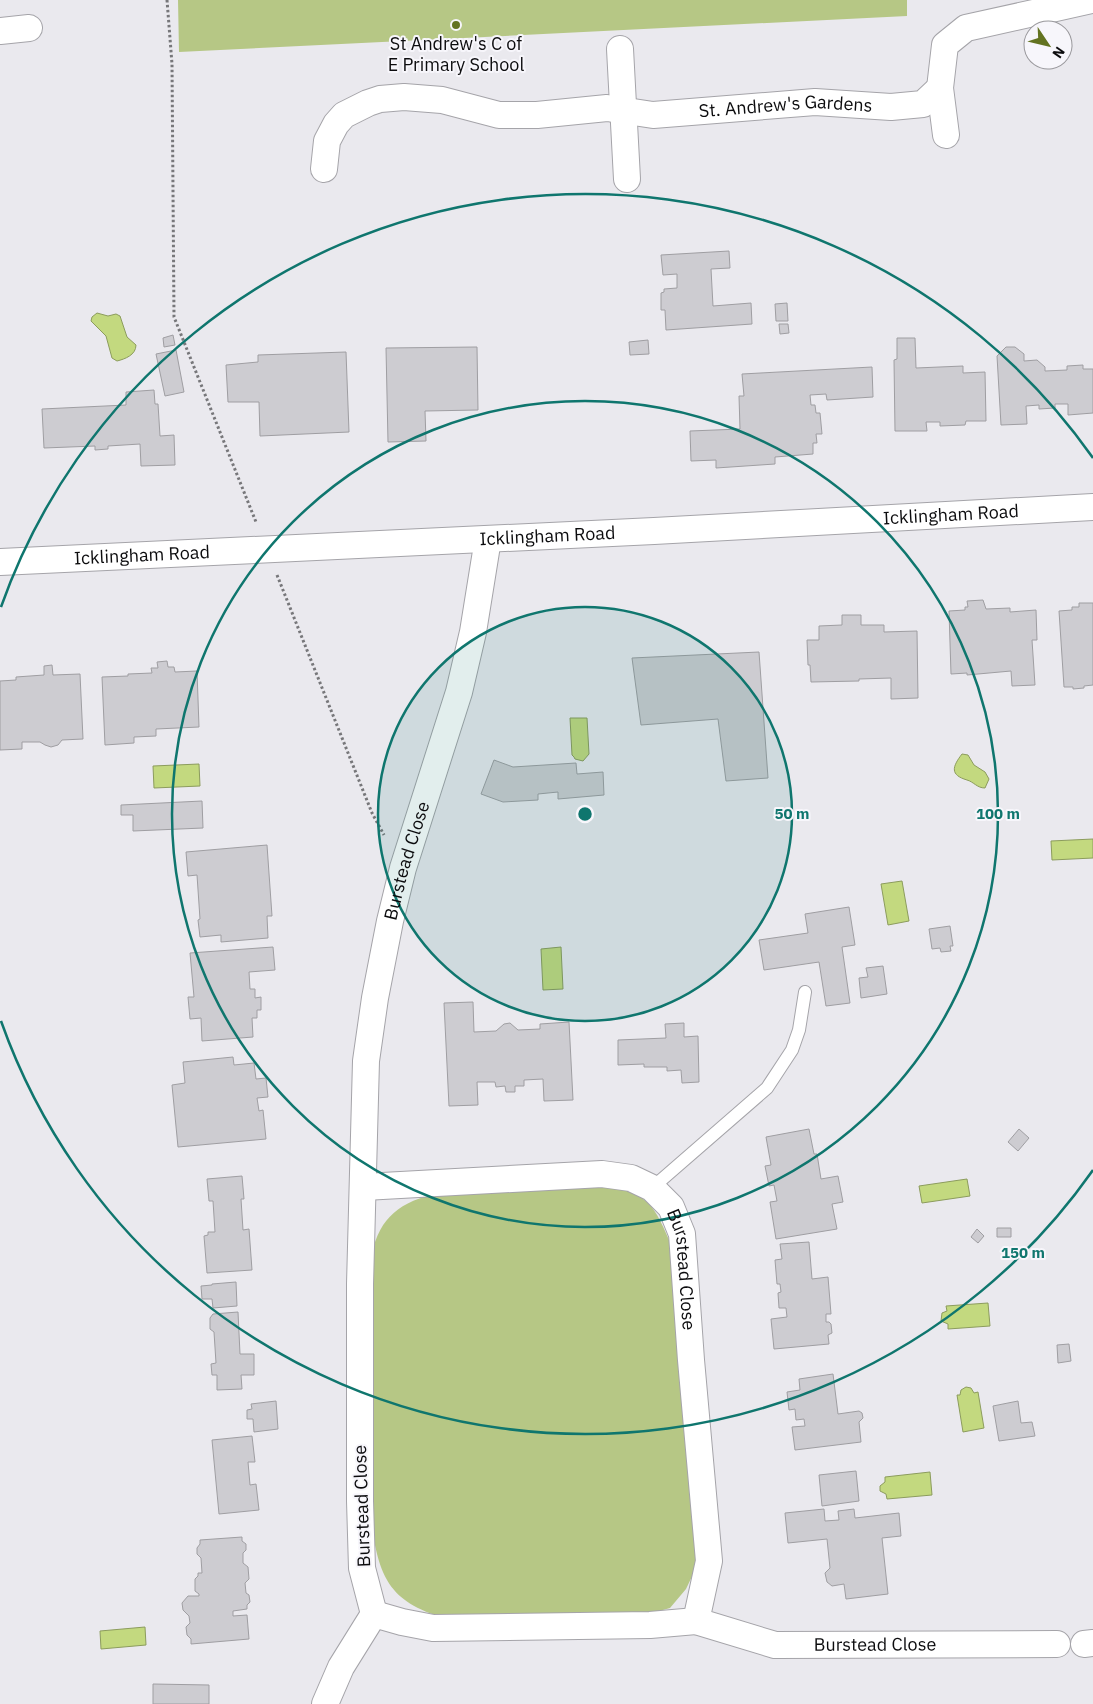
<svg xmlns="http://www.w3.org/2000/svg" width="1093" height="1704" font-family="'IBM Plex Sans',sans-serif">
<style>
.green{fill:#b6c785}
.water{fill:#c3d97f;stroke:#8c9c5d}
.building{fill:#cdccd1;stroke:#9f9ea2}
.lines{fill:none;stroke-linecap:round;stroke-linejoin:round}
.lane-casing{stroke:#a5a4a9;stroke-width:14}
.street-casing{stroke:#a5a4a9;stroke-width:28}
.path{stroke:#77777a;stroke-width:3;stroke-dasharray:2.5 2.5;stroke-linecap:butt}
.lane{stroke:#fff;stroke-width:12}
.street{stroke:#fff;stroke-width:26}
.ring{fill:none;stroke:#0f766e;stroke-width:2.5}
.poi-dot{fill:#637321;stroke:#f7f6fb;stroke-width:2}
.labels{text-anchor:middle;stroke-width:4;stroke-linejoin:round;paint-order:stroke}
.poi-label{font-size:18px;fill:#0c0c0e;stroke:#f7f6fb}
.street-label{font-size:18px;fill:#0c0c0e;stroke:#f7f6fb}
.centre{fill:#0f766e;stroke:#f7f6fb;stroke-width:2.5}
.ring-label{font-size:15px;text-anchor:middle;font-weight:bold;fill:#0f766e;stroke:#f7f6fb;stroke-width:4;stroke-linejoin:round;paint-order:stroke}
</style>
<rect width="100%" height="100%" fill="#eae9ee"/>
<path class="green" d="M178,0h729v16l-728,36z
M602,1183c42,11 50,16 67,57l29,302 -2,26 -10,21 -16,19 -25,7 -200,3c-60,-17 -66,-45 -75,-101v-256c8,-40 24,-56 63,-67z"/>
<path class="water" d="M97,313l11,3 8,-2 4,2 7,21 9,8c0,10 -11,14 -19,16l-5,-3 -6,-22 -15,-15 1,-4z
M570,718h17l2,36 -6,7 -8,-2 -1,-2 -2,-2z
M962,754l6,1 6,10 11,7 4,7 -4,9c-8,0 -11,-6 -18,-8 -17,-5 -15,-13 -5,-26z
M199,764l1,22 -46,2 -1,-22z
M1093,839v19l-41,2 -1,-19z
M902,881l7,40 -21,4 -7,-41z
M561,947l2,42 -20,1 -2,-41z
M967,1179l3,17 -48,7 -3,-17z
M988,1303l2,23 -42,3v-5l-7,-3 1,-8 5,-2 -1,-5z
M966,1387l5,1 3,5 4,-1 6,36 -21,4 -6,-37h3l1,-5z
M930,1472l2,23 -45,4 -1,-5 -6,-3v-5l5,-4v-5z
M145,1627l1,18 -45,4 -1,-18z"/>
<path class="building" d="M729,251l1,17 -19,1 2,37 38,-3 1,21 -86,6 -1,-20h-4v-17l3,-1v-3l13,-1v-14l-14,1 -2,-20z
M787,303l1,18h-12l-1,-17z
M779,324h9l1,9 -9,1z
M173,335l2,10 -11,2 -1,-9z
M897,338h18l1,30 47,-2v7l22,-1 1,49h-20l-1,4 -25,1v-4h-14l1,9h-32l-1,-71 3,-1z
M648,340l1,14 -19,1 -1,-13z
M477,347l1,63 -53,1 1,30 -38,1 -2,-94z
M1006,347h9l9,7v7l13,-1 8,7v4l22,-1v-4l16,-1v4h10v44l-25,2v-11h-13v4l-16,1v-4l-13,1 1,18 -26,1 -4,-69z
M176,350l8,42 -19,4 -9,-42z
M346,352l3,80 -89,4 -1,-34h-31l-2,-37 32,-3v-7z
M872,367l1,30 -46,3 -1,-6 -16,1 1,10h4l1,8h4l2,21h-6l1,9h-4v11l-38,3v7l-59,4v-8l-25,1 -1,-30 50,-2 -1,-33h5l-2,-22z
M154,390l1,14h3l2,32 14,-1 1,30 -34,1 -1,-22 -32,2v3l-13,1v-4l-51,2 -2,-39 84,-4v-13z
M983,600l3,9 24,-1v4l26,-2 1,30h-5l3,45 -23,1 -1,-15 -44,4v-2l-16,1 -2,-63 16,-1v-3h3l-1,-6z
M1079,603h14v82l-9,1v2l-11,1v-2h-9l-5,-76 13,-1v-3h7z
M842,615h19v10h23v7l33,-1 1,67 -27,1v-21l-32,1v2l-48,1 -1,-17h-2l-1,-25h12v-14l23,-1z
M759,652l9,126 -42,3 -8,-62 -77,6 -9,-67z
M167,661l1,6h6l1,5 22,-1 2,56 -43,2v7l-22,1v6l-29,2 -3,-68 26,-1v-2l24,-1 -1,-5h7l-1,-6z
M52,665l1,10 27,-1 3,65 -21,1 -4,5 -7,2 -6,-2 -5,-3h-18v7l-22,1v-69l16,-1v-3l28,-2v-9z
M494,760l19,7 63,-4 1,11 26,-2 1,23 -46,4v-7l-20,2v6l-35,2 -22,-8z
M202,801l1,27 -70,3v-16h-12v-10z
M267,845l5,71h-5l1,22 -47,4v-7l-21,2 -2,-17 2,-1 -3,-44 -9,1 -2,-24z
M849,907l6,38 -13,2 8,56 -24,3 -7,-44 -55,8 -5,-30 49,-7 -3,-19z
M950,926l3,20h-3l1,5 -10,1 -1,-4 -8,1 -3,-20z
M273,947l2,23 -26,2 1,17h5v9l6,-1v13h-4v8h-5l1,19 -51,4 -1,-23 -11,1 -2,-22h6l-4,-44z
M883,966l4,28 -26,4 -2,-20 9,-1 -2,-9z
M473,1002l1,30 22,-1 8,-7 6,-1 8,7 22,-1v-5l29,-2 4,78 -29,1 -1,-22 -19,1v6h-9v6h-9l-1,-6 -9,1 -1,-5h-18l1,23 -29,1 -5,-103z
M684,1023v14l14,-1 1,46 -17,1 -1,-13 -14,1v-4h-23v-3l-26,1v-25l48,-2 -1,-14z
M233,1057l1,8 20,-2 2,16 10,-1 2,19 -11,1 2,13 4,-1 3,29 -88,8 -6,-62 13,-2 -2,-21z
M809,1129l5,25h3l4,25 17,-3 5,26 -11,2 5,25 -61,10 -6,-37 7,-1 -3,-16 -5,1 -4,-20 6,-1 -5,-28z
M1019,1129l10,9 -11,13 -10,-9z
M242,1176l2,23h-3l2,31 6,-1 3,41 -45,3 -3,-37 4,-1v-3h7l-2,-31h-4l-2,-22z
M997,1228h14v9h-14z
M977,1229l7,7 -6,7 -7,-6z
M809,1242l3,37 16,-2 3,37h-5v8h3l2,2 1,9 -4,2 1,9 -55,5 -3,-30 16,-2 -1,-9h-7l-1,-15 3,-1 -1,-8h-3l-2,-24 7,-1 -2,-15z
M236,1282l1,24 -24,2 -1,-9h-10l-1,-13 11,-1v-1z
M238,1312l2,42h14v21h-13l1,14 -25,1v-15h-5l-1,-11 5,-1 -2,-31 -4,-3v-11l3,-4z
M1069,1344l2,17 -13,2 -1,-18z
M833,1374l5,40 21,-3 3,2 1,5 -4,4 2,20 -66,8 -3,-23 13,-1 -1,-7 -8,1 -1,-11 -6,1 -2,-18 13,-2 -1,-11z
M276,1401l2,28 -24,3 -1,-13h-6v-9l5,-1 -1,-5z
M1018,1401l3,22 11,-1 3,14 -36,5 -6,-35z
M252,1436l3,26h-7l2,23 6,-1 3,26 -40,4 -7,-74z
M856,1471l3,30 -37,5 -3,-31z
M824,1509l1,12 14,-1 -1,-9 16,-2 1,9 44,-5 2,23 -19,2 6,56 -42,5 -2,-15 -12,2 -5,-4 -2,-9 5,-5 -3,-29 -39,4 -3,-30z
M242,1537v4l4,3v6l-3,3v10l5,4 1,12 -4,4 1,10 3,2 1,7 -3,3v4l-14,2v5l14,-1 2,24 -58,5v-5l-4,-4 -1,-8 4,-4 -1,-7 -6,-6 -1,-7 6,-7h11v-2l-4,-3v-12l3,-3v-3h4l-1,-15 -4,-4v-6l3,-4v-4z
M153,1684l56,1v19h-56z"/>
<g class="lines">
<defs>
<path id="lane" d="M652,1188l115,-100 25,-38 7,-20 6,-38"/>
<g id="street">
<path d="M0,31l29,-3"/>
<path d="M620,49l7,130"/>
<path d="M946,135l-6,-47 5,-43 21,-17 126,-28"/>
<path id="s1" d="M324,169l3,-28 9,-17 8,-9 24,-12 12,-4 24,-2 38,3 57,15h38l70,-7 46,7 162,-13 76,5 32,-3 17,-16"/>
<path id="s2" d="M0,562l654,-31 439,-24"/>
<path id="s3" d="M364,1187l238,-13 29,4 21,10 19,19 11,27 9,126 18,201 -13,60 79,24 282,-1"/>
<path d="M374,1614l28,8 31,6 217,-3 46,-4"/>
<path d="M1084,1644l9,-1"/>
<path id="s4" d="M325,1704l16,-37 33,-53 -12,-46 -2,-67v-217l6,-223 9,-63 15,-77 13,-53 56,-176 14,-60 15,-93"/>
</g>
</defs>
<use href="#lane" class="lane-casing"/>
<use href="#street" class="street-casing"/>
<path class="path" d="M167,0l5,64 2,253 82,205
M277,575l95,238 12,22"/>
<use href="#lane" class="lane"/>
<use href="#street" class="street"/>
</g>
<circle cx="585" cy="814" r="207" fill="#0f766e" fill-opacity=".12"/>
<g class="ring">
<circle cx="585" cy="814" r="207"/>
<circle cx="585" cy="814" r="413"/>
<path d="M1093 1170A620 620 0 0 1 1 1021M1 607A620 620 0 0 1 1093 458"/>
</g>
<circle class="poi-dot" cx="456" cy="25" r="5"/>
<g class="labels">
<g class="poi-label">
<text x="456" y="50">St Andrew's C of<tspan x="456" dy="21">E Primary School</tspan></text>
</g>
<g class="street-label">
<text dy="6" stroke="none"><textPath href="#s1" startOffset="508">St. Andrew's Gardens</textPath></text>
<text dy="6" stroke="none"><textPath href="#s2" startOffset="952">Icklingham Road</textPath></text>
<text dy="6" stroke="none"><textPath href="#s2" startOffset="548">Icklingham Road</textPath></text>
<text dy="6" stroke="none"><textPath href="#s2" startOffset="142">Icklingham Road</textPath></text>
<text dy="6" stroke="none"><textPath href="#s4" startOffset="862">Burstead Close</textPath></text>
<text dy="6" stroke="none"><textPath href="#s3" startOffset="382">Burstead Close</textPath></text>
<text transform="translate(362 1506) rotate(-92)" y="6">Burstead Close</text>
<text dy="6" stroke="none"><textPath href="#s3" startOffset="919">Burstead Close</textPath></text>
</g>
</g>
<circle cx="585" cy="814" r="8" class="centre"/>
<g class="ring-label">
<text x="792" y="819">50 m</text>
<text x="998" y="819">100 m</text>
<text x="1023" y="1258">150 m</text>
</g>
<g transform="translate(1048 45) rotate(125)"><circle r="24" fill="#f7f6fb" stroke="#99989c"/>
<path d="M0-4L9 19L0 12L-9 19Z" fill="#637321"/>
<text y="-8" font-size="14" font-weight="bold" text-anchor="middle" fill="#0c0c0e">N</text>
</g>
</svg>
